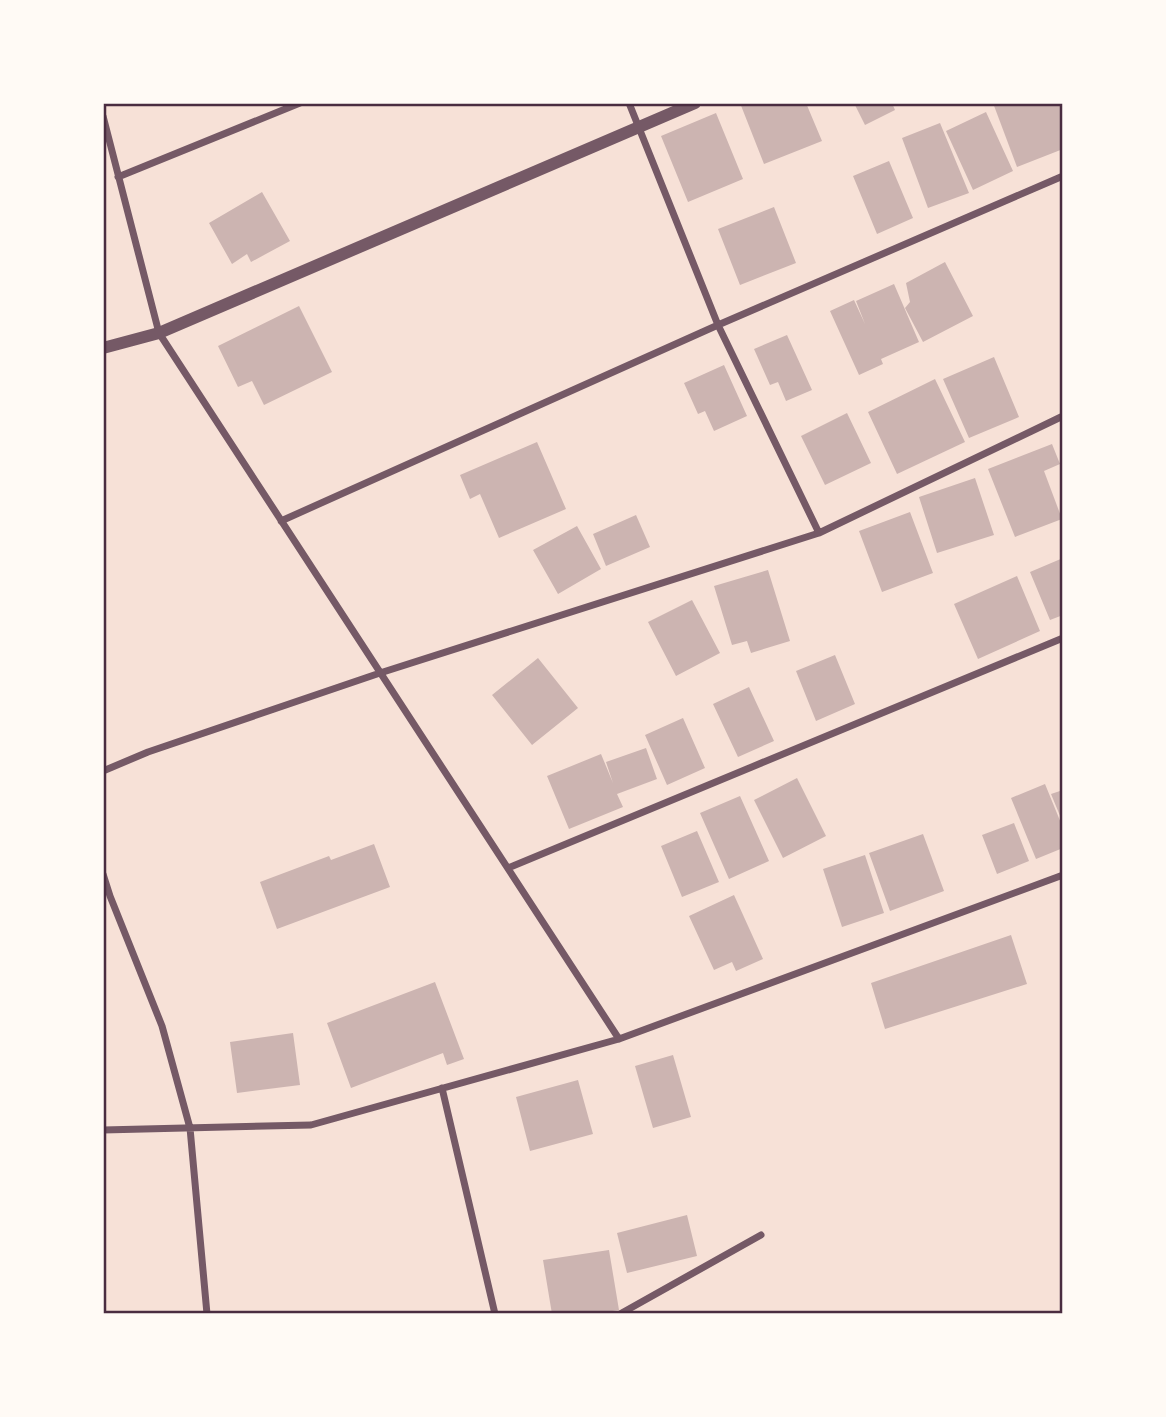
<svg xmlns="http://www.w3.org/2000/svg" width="1166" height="1417" font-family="Figtree,sans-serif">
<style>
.building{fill:#ccb4b1}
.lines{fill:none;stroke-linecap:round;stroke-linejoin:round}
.minor{stroke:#755966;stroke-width:7}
.tertiary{stroke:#755966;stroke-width:12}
.neatline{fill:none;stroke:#4a2c40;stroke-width:2.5}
</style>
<rect width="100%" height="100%" fill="#f7e1d7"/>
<path class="building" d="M740,103h66l16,38 -58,23z
M854,103h38l3,7 -30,15z
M993,103h70v46l-46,18z
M986,112l27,59 -40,19 -27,-59z
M716,113l27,66 -55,23 -27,-66z
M940,123l29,70 -41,15 -26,-70z
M889,161l24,57 -36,16 -24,-58z
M262,192l28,49 -39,21 -4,-8 -15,10 -23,-41z
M774,207l22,56 -56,22 -22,-56z
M945,262l28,54 -50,26 -18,-34 5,-6 -4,-19z
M894,284l25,58 -38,17 2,5 -24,11 -29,-64 24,-11 11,24 -9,-23z
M299,306l33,66 -68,33 -12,-24 -14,6 -20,-41z
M787,335l25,55 -26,11 -8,-19 -8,3 -16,-36z
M994,357l25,60 -50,21 -26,-59z
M724,365l23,51 -33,15 -9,-20 -7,3 -14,-31z
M935,379l30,63 -68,32 -29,-62z
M847,413l24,50 -46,22 -24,-49z
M537,442l29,67 -67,29 -19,-44 -10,5 -10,-24z
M1052,444l8,20 -16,7 18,48 -47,18 -27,-68z
M975,478l19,57 -57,18 -18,-56z
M910,512l23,61 -51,19 -23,-61z
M636,515l14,32 -44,19 -13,-32z
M577,526l24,43 -43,25 -25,-44z
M1063,558v57l-13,5 -20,-48z
M768,570l22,71 -39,12 -4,-12 -15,4 -18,-59z
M1017,576l23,55 -62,28 -24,-55z
M692,600l28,53 -44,23 -28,-54z
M835,655l20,49 -39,17 -20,-50z
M538,658l40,50 -46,37 -40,-50z
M749,687l25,54 -36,16 -25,-53z
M683,718l22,50 -38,17 -22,-50z
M646,748l11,31 -40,15 6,13 -54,22 -22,-53 54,-22 12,29 -7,-21z
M797,778l29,58 -43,22 -29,-58z
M1045,784l18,44v20l-27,11 -25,-61z
M1063,790v33l-12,-29z
M740,796l29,65 -40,18 -29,-66z
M1014,823l15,38 -32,13 -15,-39z
M697,831l22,51 -37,15 -21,-51z
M923,834l21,57 -54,20 -21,-58z
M374,844l16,43 -113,42 -17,-47 69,-26 2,4z
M865,855l19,58 -42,14 -19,-58z
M734,895l29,64 -27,12 -4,-9 -18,8 -25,-54z
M1011,935l16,49 -142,45 -14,-46z
M435,982l29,77 -17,6 -4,-12 -92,35 -24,-65z
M293,1033l7,52 -63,8 -7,-51z
M673,1055l18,62 -38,11 -18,-62z
M578,1080l15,54 -63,17 -14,-54z
M687,1215l10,41 -70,17 -10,-40z
M609,1250l10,60 -26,4h-41l-9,-54z"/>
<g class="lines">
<path class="minor" d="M629,103l89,222 101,208
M103,116l56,217 460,706
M118,177l182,-74
M281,521l437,-196 345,-149
M103,771l45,-19 232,-79 439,-140 244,-117
M508,868l555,-230
M103,874l7,22 52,130 28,102 17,186
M442,1088l53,226
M103,1130l208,-5 308,-86 444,-164
M620,1314l141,-79"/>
<path class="tertiary" d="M103,348l56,-15 536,-230"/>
</g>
<rect width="1166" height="1417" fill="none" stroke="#fffaf5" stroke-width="210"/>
<rect x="105" y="105" width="956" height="1207" class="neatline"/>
</svg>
